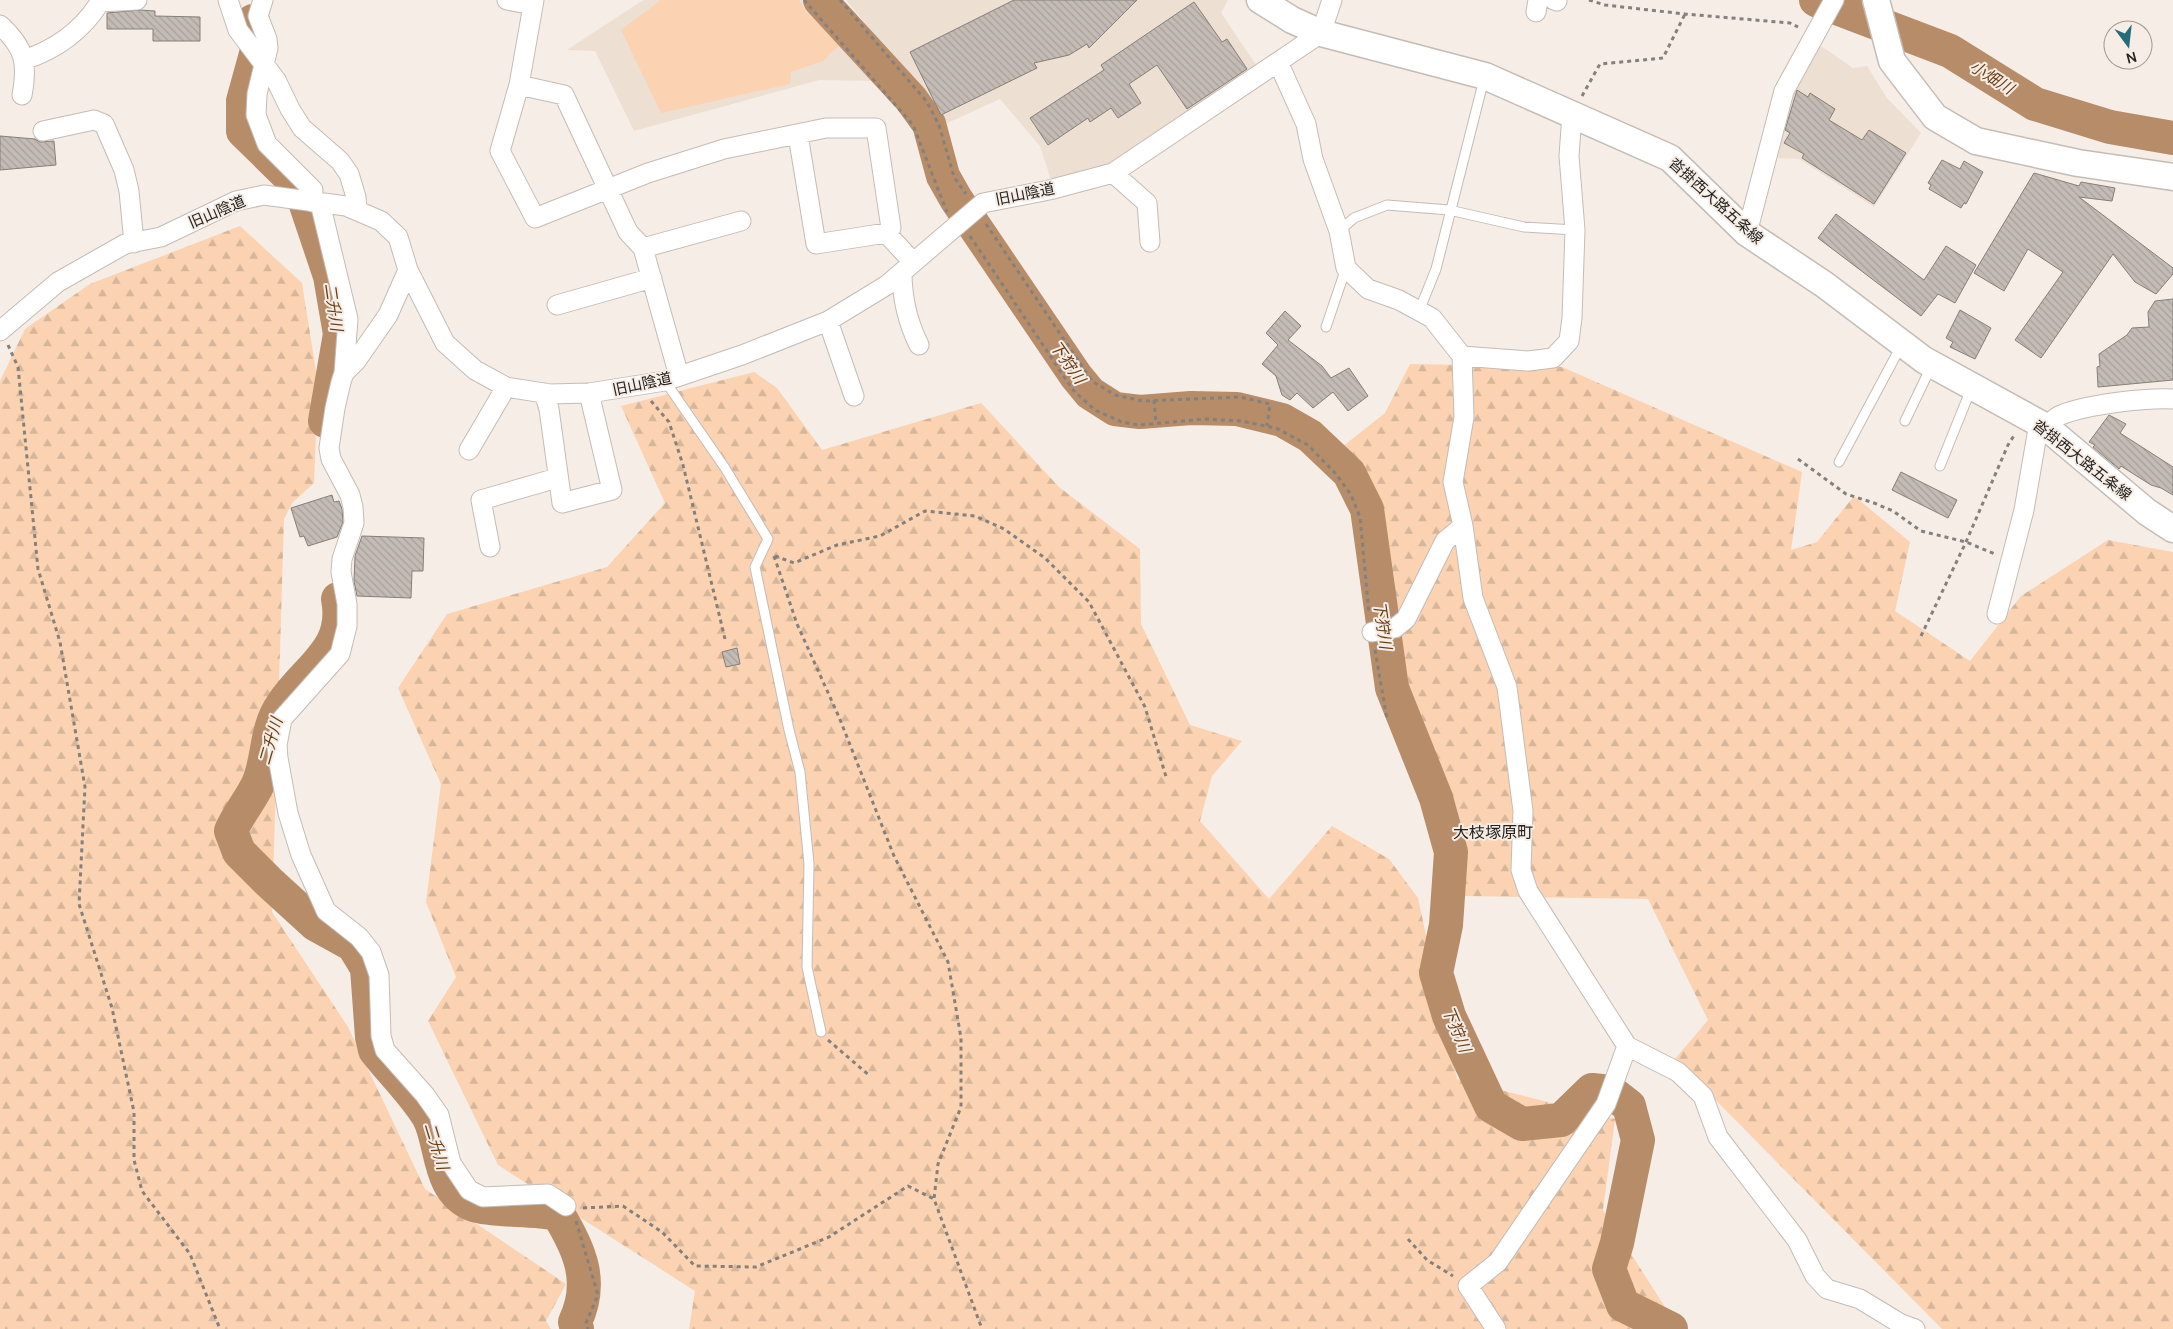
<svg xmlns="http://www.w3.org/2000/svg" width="2173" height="1329" font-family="Manrope,'Noto Sans JP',sans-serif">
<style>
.built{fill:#eedfd3}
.forest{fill:url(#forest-firs)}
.pitch{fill:#fbd3b2}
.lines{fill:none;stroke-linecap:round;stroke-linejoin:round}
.river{stroke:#b78c69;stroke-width:34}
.building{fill:url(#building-back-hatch);stroke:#867e78}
.lane-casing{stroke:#c4bcb5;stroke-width:11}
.street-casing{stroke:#c4bcb5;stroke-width:21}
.secondary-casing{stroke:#c4bcb5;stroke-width:29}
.path{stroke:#85807c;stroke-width:3;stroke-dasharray:4 4;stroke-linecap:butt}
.lane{stroke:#fff;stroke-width:9}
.street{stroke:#fff;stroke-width:19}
.secondary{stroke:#fff;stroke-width:26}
.labels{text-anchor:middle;stroke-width:4;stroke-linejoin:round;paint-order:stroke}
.street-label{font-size:15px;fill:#24211f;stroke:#f5ede6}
.water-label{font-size:16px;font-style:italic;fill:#6a3f15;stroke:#f5ede6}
.neighbourhood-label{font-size:16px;fill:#24211f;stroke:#f5ede6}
</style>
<defs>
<pattern id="forest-firs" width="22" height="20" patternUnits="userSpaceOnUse" patternTransform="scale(1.25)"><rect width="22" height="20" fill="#fbd3b2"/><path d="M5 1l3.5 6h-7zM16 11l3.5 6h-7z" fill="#d7b599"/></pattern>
<pattern id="building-back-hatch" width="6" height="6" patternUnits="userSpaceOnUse" patternTransform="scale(1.25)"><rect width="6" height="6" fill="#c4bbb5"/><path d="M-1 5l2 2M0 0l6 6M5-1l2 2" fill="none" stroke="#a8a09b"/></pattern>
</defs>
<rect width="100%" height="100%" fill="#f5ede6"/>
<path class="built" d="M643,0h159l6,11 37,31 21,-18 -20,-24h382l-7,13 35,52 -133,94 -22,12 -49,12 -12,-37 -40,-47 -57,26 -58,-78 -21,18 12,16 -57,-1 -185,51 -39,-80 -28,-1z
M1821,46l32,22 14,-2 20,32 34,35 -47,74 -75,-48 -21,-1 8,-42 12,-32 7,-16z"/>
<path class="forest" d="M240,226l62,57 16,101 -4,99 -21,19 -9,17 -12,393 76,115 77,162 141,95 -20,37 5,8h-551v-948l25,-52 65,-45z
M1410,364l152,3 240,105 -11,78 26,-8 37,-46 56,46 -15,69 75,50 51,-65 87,-56 65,12v777h-231l-267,-270 33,-39 -60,-121 -185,-3 -121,-449 43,-34z
M754,372l23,16 45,62 159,-47 78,84 81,62 1,75 49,101 52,16 -30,35 -12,45 69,78 63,-73 57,33 29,39 39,181 158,40 -12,91 76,119h-990l6,-38 -197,-126 -70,-144 28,-44 -30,-75 15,-118 -43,-96 49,-74 160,-47 58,-64 -44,-97z"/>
<path class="pitch" d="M661,0h138l7,12 36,31 -19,18 -32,11 -1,12 -129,29 -40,-83z"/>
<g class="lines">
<path class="river" d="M820,0l91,99 18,25 14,52 13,23 120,177 14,17 25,16 25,3 51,-4 46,1 45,11 28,16 39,37 18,36 25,179 44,110 15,54 -5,73 -10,48 13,43 42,90 31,18 39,-4 31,-30 19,2 18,14 9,34 -21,103 -8,26 14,36 48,24
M1816,0l134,51 85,53 75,23 63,11
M253,21l6,22 -16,58v30l57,56 30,89 10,58 -15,87
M338,599c10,51 -32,69 -56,106 -17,24 -13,55 -24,79 -8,17 -20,30 -27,47l8,21 30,30 46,42 38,21 14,23 5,69 3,13c17,22 39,43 53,66 15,26 8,75 46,89 22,7 58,3 84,9 22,36 36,68 17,108l2,7"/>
</g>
<path class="building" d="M1014,0h123l-48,48 -2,-4 -18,11 -35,8 3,5 -96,47 -31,-63z
M1194,2l28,40 5,-3 20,30 -60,40 -30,-44 -28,19 12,19 -23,15 -7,-10 -21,14 -2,-4 -40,27 -18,-27 74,-48 -3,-5z
M140,10l15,1v5l45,1v24h-47v-12h-46v-16z
M1797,90l11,7 2,-4 25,16 -6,11 33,20 7,-10 37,23 -32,51 -72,-46 2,-4 -20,-11 6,-10 -5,-3z
M0,136l35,3 5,3 14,-1 2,24 -56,5z
M1942,160l18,9 4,-8 19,11 -17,32 -2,-1 -3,5 -32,-19 2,-4 -3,-2z
M2034,173l45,13 2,-4 34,6 -3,13 -33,-4 94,71v6l-17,20 -21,-12 -22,-28 -72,104 -26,-18 48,-68 -35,-23 -24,42 -30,-18z
M1836,214l88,66 22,-34 30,19 -21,38 -17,-9 -17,22 -103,-78z
M2173,299v81l-75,7 -1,-20 3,-1 -1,-12 28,-19 5,-7 17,-1 -1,-15 7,-11z
M1960,310l31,18 -16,31 -25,-12 3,-5 -7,-4z
M1285,311l16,15 -13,14 34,26 9,12 18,-10 19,28 -20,15 -15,-19 -20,16 -16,-15 -7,7 -8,-5 -6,-19 -14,-12 16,-19 -12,-12z
M2109,415l17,9 -6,9 53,34v28l-12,-7 -10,-3 -30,-19 -2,3 -26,-22 2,-2 -6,-3z
M1901,472l56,28 -9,18 -56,-28z
M332,495l2,7 5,-1 3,8 1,13 -6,15 -29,9 -4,-10 -4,1 -9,-29z
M362,536l62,2 -1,33h-11l-1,27 -54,-2 -3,-15 1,-25z
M737,648l3,16 -14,3 -4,-15z"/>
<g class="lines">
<defs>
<path id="lane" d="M1339,231l15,-13 33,-13 62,5 75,17 51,3
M1419,311l17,-42 48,-190
M1326,327l20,-59
M665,381l60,87 43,71 -13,28 34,163 11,42 9,92 -2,103 14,65
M1905,421l26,-54
M1839,462l62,-116
M1940,466l31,-77"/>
<path id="street" d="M228,0l10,30 38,50 14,29 12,19 38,33 9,13 7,23 1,13
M263,0l-5,16 9,23 1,9 -11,46 -1,21 11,29 46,46 -1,12
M507,0l26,5
M534,0l-15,85 -19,66 35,67 113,-45 76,-24 102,-21h50l15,100 -5,5 27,29
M1554,0l3,1
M1536,12l2,-12
M0,25c25,23 28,38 22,70
M24,60c33,-11 58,-29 76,-58l37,-2
M1278,62l28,62 7,35 26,72 7,37 22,21 31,11 33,18 30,38 66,5 25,-3 16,-17 3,-23 3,-88 -6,-74 3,-42
M519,85l45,10 64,137 15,16 36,128
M43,131l51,-11 10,4 20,46 5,21 5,52
M798,135l18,109 70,-11
M1113,173l34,30 3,39
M320,203l28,116 -4,54
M1747,233l37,-142 50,-91
M643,248l98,-27
M408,270l-20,45 -32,46 -12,12 -3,9 -6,26 -6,40 2,11 19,36 3,12 1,16 -12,36 -1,13 6,32v22l-7,28 -58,65 -5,26 1,13 10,55 13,42 25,56 33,26 12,15 8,23 2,61 4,14 40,45 14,20 12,48 18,27 14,7 65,-3 18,12
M902,272c0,27 5,49 17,73
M557,305l95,-27
M828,321l26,75
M0,331l58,-49 67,-38 36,-7 75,-36 28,-6 82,11 35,15 17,16 10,33 37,73 30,27 31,17 44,7 39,-1 76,-12 77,-26 86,-34 59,-36 96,-82 66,-13 64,-17 208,-140 11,-33
M1462,356l2,61 -11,65 10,44 10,72 34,89 16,124 -2,59 7,21 99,155 -21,58 -108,158 -30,24 28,43
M544,393l5,16 13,94 50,-13 -23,-97
M2046,427c4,-4 9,-10 15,-12 27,-11 83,-17 112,-16
M469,450l37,-63
M490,547l-9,-47 76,-22
M1997,614l27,-104 15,-87
M1372,632l23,-4 11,-9 39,-78 18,-15
M1627,1046l51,26 25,24 15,41 79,103 18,36 12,13 33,10 41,25 14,5"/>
<path id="secondary" d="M1260,0l32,20 29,13 164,43 185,82 77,75 78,52 99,75 122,67 101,85 26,17
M1876,0l16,61 43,56 41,24 102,22 95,14"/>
</defs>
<use href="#lane" class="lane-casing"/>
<use href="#street" class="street-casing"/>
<use href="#secondary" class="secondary-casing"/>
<path class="path" d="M804,0l109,125 34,87
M840,0l87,102 12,23 15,52 12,17
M1589,0l16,5 80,9 105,9 8,4
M1582,96l18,-32 63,-6 22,-44
M986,224l106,157 23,14 28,6 97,-4 30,7 -3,22
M970,236l103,154 22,20 27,12 17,3 66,-6 36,2 35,7 32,17 28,29 15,21 9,22 9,97
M8,345l10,22 20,202 22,73 25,145 -6,117 33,104 22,104v48l8,31 48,63 30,75
M1154,400l2,24
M651,401l18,21 14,43 42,174
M1798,459l48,35 28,9 19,8 28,20 45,11 29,12
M774,556l23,68 42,93 55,139 54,106 13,76v69l-23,57 -4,35 48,130
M775,556l19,7 43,-18 43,-9 45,-25 50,5 29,13 41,29 44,44 56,105 22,73
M1921,636l45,-94 42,-97 7,-11
M1375,650l12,69
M828,1040l42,36
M583,1208l40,-2 39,26 33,34 61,1 73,-30 79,-51 26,13
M576,1221l22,74 -12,28 2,6
M1408,1239l19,21 26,16"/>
<use href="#lane" class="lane"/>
<use href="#street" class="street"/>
<use href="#secondary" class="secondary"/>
</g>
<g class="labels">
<g class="street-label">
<text transform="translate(1025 194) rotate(-11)" y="5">旧山陰道</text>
<text transform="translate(1716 201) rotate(42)" y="5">沓掛西大路五条線</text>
<text transform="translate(217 212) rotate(-23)" y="5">旧山陰道</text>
<text transform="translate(642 384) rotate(-12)" y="5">旧山陰道</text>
<text transform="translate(2082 460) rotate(38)" y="5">沓掛西大路五条線</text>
</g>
<g class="water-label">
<text transform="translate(1992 77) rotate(32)" y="6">小畑川</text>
<text transform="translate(334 307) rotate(82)" y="6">二升川</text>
<text transform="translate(1068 362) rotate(55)" y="6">下狩川</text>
<text transform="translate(1383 625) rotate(82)" y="6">下狩川</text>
<text transform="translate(270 741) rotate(-74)" y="6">二升川</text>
<text transform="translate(1457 1029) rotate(67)" y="6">下狩川</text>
<text transform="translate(437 1146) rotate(73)" y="6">二升川</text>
</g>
<g class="neighbourhood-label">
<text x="1493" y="838">大枝塚原町</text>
</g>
</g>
<g transform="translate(2128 45) rotate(165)"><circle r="24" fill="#f5ede6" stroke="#a19b96"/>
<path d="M0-4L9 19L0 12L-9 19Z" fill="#246c78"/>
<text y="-8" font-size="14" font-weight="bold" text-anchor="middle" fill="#24211f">N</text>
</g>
</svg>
